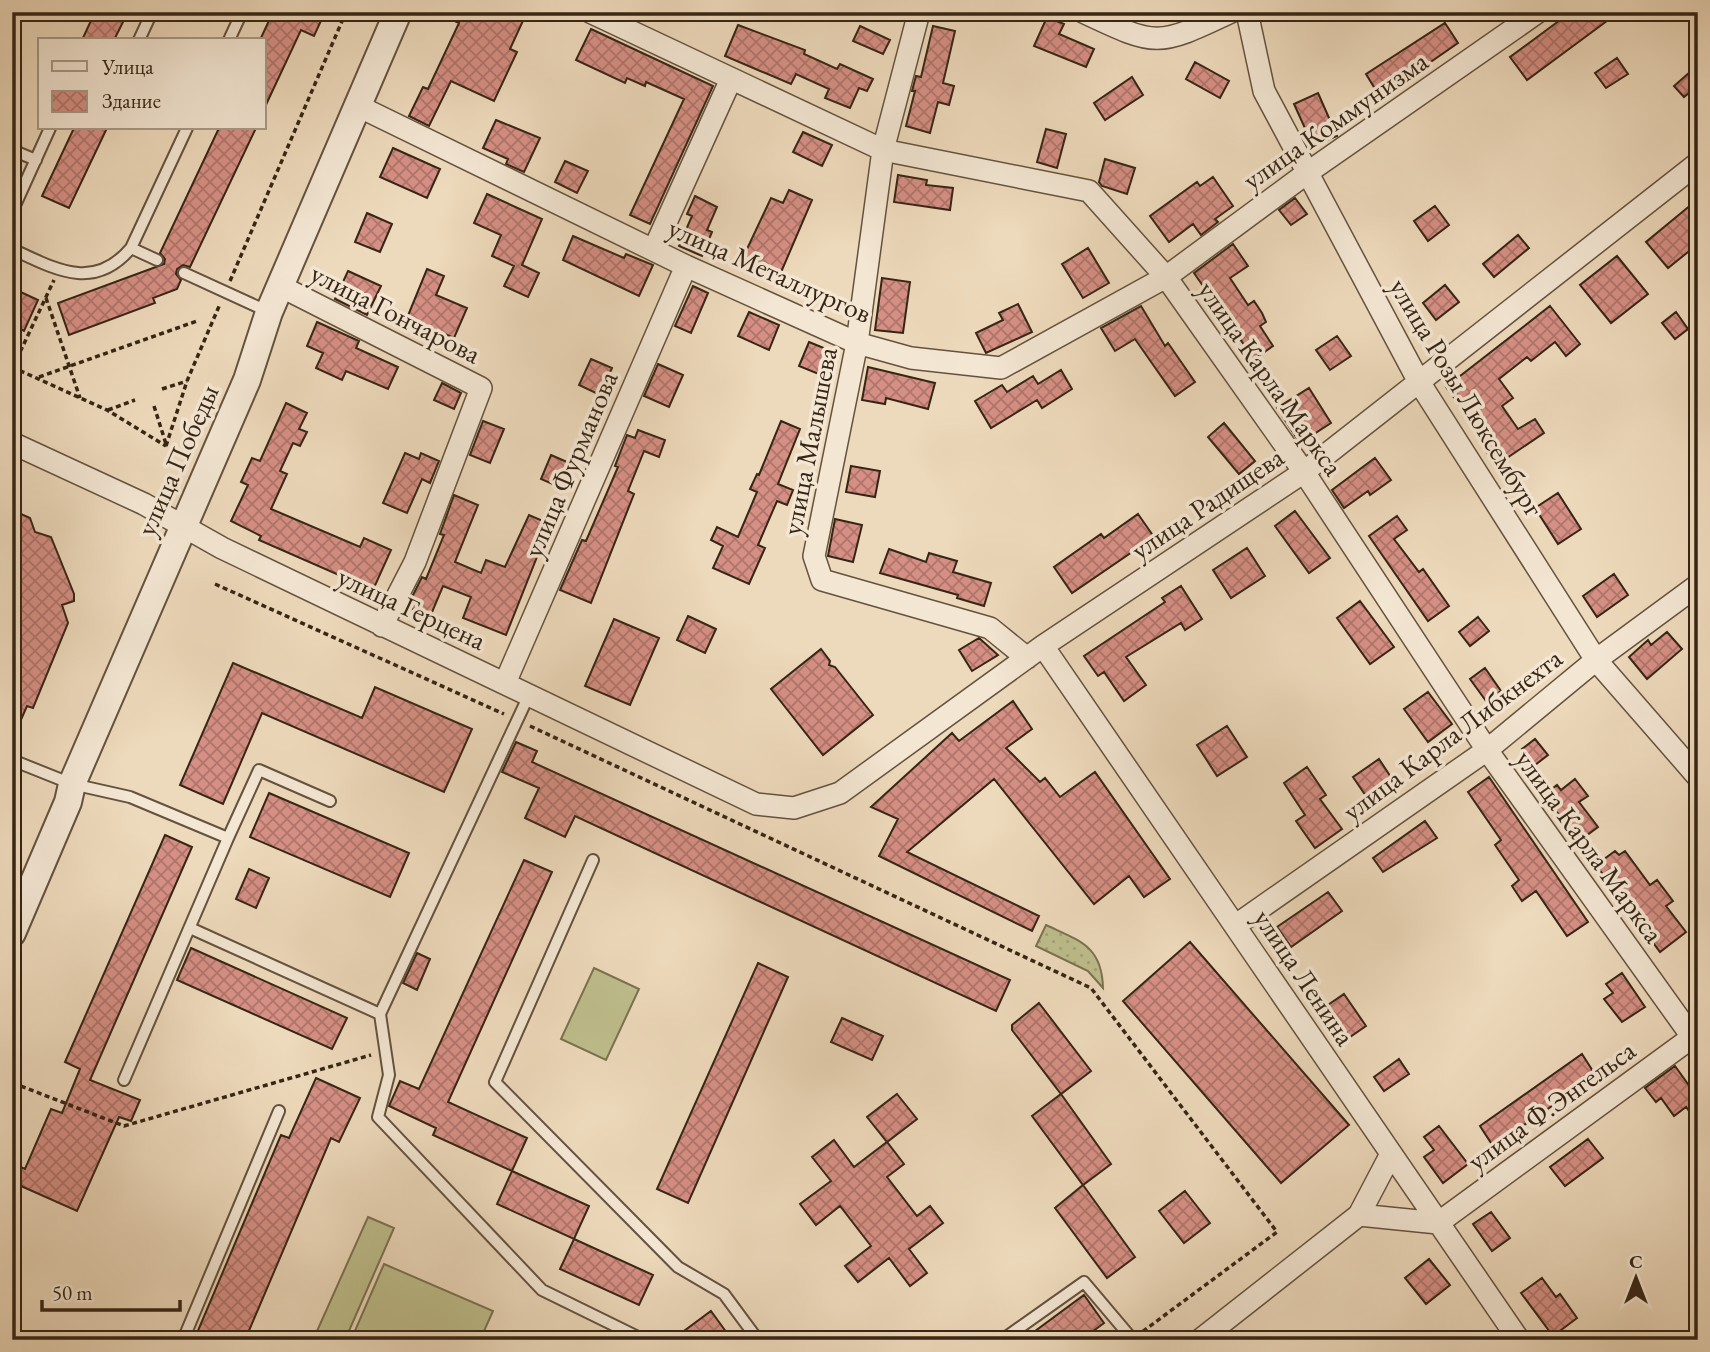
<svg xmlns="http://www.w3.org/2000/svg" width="1710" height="1352" font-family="'EB Garamond',serif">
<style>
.grass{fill:url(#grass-dots);stroke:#7a7250;stroke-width:2}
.pitch{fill:#bebe8c;stroke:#7a7250;stroke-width:2}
.building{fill:url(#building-cross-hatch);stroke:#362515;stroke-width:2}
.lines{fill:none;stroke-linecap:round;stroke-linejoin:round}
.service-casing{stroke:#64523e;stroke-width:14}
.minor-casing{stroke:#64523e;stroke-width:24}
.tertiary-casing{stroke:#64523e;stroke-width:30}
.path{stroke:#362515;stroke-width:3.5;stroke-dasharray:5 3.5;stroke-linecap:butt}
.service{stroke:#f3e6d3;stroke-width:10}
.minor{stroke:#f3e6d3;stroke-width:21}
.tertiary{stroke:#f3e6d3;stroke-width:26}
.labels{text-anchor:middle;stroke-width:7;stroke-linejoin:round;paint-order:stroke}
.street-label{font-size:28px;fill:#362515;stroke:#f3e6d3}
</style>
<defs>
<pattern id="grass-dots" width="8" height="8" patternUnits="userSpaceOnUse" patternTransform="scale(1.75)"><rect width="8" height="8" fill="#bebe8c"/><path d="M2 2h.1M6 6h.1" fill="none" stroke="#a4a378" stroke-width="1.8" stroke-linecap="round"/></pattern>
<pattern id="building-cross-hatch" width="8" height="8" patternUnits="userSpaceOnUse" patternTransform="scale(1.75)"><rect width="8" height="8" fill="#d68f84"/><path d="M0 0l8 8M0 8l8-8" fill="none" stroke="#ae756b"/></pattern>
</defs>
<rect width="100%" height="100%" fill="#edd9bb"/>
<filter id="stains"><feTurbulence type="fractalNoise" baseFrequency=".00286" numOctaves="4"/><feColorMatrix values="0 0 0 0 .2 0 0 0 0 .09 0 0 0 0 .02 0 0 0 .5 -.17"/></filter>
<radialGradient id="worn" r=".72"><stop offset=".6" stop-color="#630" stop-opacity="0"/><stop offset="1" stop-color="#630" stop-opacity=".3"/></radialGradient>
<path class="grass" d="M1046,925c34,16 56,21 57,63l-15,-17 -52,-25z"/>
<path class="pitch" d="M594,968l45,21 -33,71 -45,-21z
M368,1217l26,11 -49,112h-32z
M384,1264l109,47 -13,29h-129z"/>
<path class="building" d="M95,12h33l-14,28h-32z
M273,12h52l-11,24 -13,-6 -37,79v-69h-4z
M435,12h92l-17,37 7,3 -23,49 -43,-20 -22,45 -20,-10 14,-29 5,2 31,-66z
M1571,12h48l-92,68 -17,-23z
M1047,17l17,7 -5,10 35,15 -8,18 -52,-21z
M1445,23l13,20 -78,54 -14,-23z
M738,25l67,25 -1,4 33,15 3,-5 33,15 -6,12 -8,-3 -9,20 -25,-10 4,-9 -33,-15 -5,10 -66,-28z
M860,26l30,14 -7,14 -30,-13z
M933,26l22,5 -12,52 11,3 -5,19 -11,-3 -8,31 -24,-7 9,-35h-3l4,-15 5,1z
M591,29l122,57 -63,138 -20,-9 54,-116 -38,-17 -1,4 -18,-8 -2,5 -49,-23z
M1617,58l11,16 -22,14 -11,-15z
M1195,62l34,19 -9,17 -34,-19z
M1698,65v20l-14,12 -10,-11z
M1132,77l11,18 -38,25 -11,-17z
M1318,93l19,43 -24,10 -19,-42z
M496,120l44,18 -16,34 -18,-8 2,-5 -25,-11z
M74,128h33l-38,80 -27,-12z
M219,128h37l-66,139 -7,-2 -6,4 -1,5 5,6 -4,9 -24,9 2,5 -86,32 -11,-32 106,-39 1,-5 -5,-6z
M1046,129l20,5 -9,34 -20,-6z
M803,132l29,13 -10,21 -29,-14z
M393,148l47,21 -13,29 -47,-21z
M1105,159l30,9 -8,26 -25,-8 -3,-4z
M565,161l23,10 -11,22 -22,-11z
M898,175l29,5 -1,5 27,3 -3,22 -56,-8z
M1213,177l20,29 -18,13 3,3 -17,13 -8,-11 -24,18 -19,-26 47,-34 3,4z
M789,190l23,10 -36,84 -37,-18 32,-68 12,5z
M487,194l55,25 -20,46 17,8 -11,24 -24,-11 10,-20 -22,-10 9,-21 -27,-12z
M695,196l22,11 -10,23 5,2 -10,24 -23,-10 13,-30 -5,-2z
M1295,198l12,16 -16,11 -12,-15z
M1698,199v45l-30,24 -22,-26z
M1435,206l14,19 -21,16 -14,-20z
M367,213l25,11 -12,28 -25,-10z
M1518,235l11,13 -35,29 -11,-13z
M573,236l51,22 2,-4 27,11 -14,31 -76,-36z
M1233,244l15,22 -18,12 18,27 6,-4 8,12 4,9 -6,4 13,20 -19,13 -60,-86z
M1088,248l21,35 -26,15 -21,-34z
M1617,256l31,38 -37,29 -31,-38z
M427,269l17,7 -8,19 31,13 -13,30 -47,-20z
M348,271l33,15 -14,29 -32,-16z
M882,278l28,4 -7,51 -28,-3z
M1445,285l14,17 -23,18 -13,-17z
M693,286l15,7 -17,40 -16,-7z
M12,288l26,12 -14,31 -12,-6z
M1018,304l14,28 -46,21 -10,-20 27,-13 -4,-7z
M1141,306l24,40 3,-3 27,39 -20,14 -40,-57 -20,12 -14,-23z
M1550,306l30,38 -14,12 -11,-14 -24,19 -4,-4 -28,22 14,19 -11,8 16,23 17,-10 9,14 -49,33 -12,-20 5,-3 -42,-56z
M749,312l30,13 -10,25 -31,-14z
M1676,312l12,17 -13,10 -13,-16z
M317,322l42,19 -3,7 42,19 -10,22 -42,-18 -4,9 -26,-12 7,-15 -16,-7z
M1337,336l14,20 -21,14 -14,-20z
M809,342l27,11 -10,24 -27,-11z
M591,359l21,9 -12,27 -21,-10z
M658,364l25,11 -14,32 -25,-11z
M868,367l67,16 -7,26 -42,-11 -1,6 -23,-4z
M1061,370l11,19 -30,19 -5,-8 -46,28 -16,-27 27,-16 5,7 26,-16 5,8z
M442,383l19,10 -7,16 -20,-9z
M1309,388l22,35 -31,20 -23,-35z
M286,403l21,10 -8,16 8,3 -7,14 -7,-3 -13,28 7,3 -16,35 89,38 4,-9 27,12 -18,40 -114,-50 2,-4 -30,-15 17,-36 -7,-3 11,-24 8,3z
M483,421l21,8 -14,34 -20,-8z
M781,421l19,8 -22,55 15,6 -6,15 -10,-4 -19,44 7,3 -16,36 -36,-16 10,-22 -12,-6 6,-13 21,10 19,-45 -7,-3 7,-15 2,1z
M1224,423l31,38 -16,13 -31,-37z
M638,430l27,10 -6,17 -15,-6 -16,40 6,3 -43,109 -31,-13 22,-50 4,1 32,-74 -3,-1 12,-31 8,3z
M405,453l14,6 2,-6 18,8 -9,22 -8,-4 -15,34 -24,-10z
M551,455l23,10 -10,24 -23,-10z
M1375,458l16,22 -21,15 -2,-4 -24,17 -12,-18z
M851,466l29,5 -5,26 -29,-5z
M1558,493l23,36 -23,15 -23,-36z
M454,495l24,10 -23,57 26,11 5,-13 19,7 24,-52 21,9 -44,111 -43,-17 8,-21 -28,-11 -13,31 -23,-10 15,-30 4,2 18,-44 -4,-1z
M12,510l18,8 5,14 16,5 23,57v7l-12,4 6,18 -35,85 -6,-2 -15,34v-92l9,-21 -9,-25z
M1295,511l35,47 -21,15 -34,-47z
M1138,514l16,23 -82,56 -18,-26 47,-33 3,4z
M1397,516l10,14 -13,9 25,33 4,-3 26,37 -21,15 -59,-85z
M835,519l27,6 -9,37 -25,-6z
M1247,548l18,28 -34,22 -18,-28z
M889,549l37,13 3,-9 28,8 -4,11 38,11 -7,23 -27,-8 1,-3 -78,-22z
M1614,574l14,21 -31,22 -14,-21z
M1181,586l21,33 -17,11 -4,-7 -55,34 20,28 -22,16 -20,-29 -6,4 -14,-20 81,-54 -3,-4z
M1360,601l34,46 -24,17 -33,-46z
M688,616l28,13 -11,24 -28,-13z
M1478,617l11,14 -19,15 -11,-14z
M614,619l45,19 -29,67 -45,-19z
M1667,632l15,17 -35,30 -18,-22 19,-17 3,5z
M979,638l19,17 -26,16 -13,-21z
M821,649l9,12 -1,4 6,2 38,48 -50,40 -52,-66z
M233,663l129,55 13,-31 97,42 -28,63 -182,-79 -39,91 -43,-19z
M1485,668l16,23 -15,10 -16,-22z
M1428,692l24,32 -24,18 -24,-33z
M1013,701l19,28 -26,19 34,34 5,-4 15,19 35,-25 75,107 -26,18 -15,-21 -35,28 -100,-125 -87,73 132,64 -7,15 -153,-75 19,-37 -27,-12 81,-74 7,8z
M1227,726l20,31 -30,19 -20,-31z
M1535,739l13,16 -13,10 -13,-16z
M516,742l21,9 -5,11 478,218 -14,31 -421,-195 -10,21 -40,-19 14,-30 -37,-16z
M1379,759l19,29 -26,17 -19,-28z
M1307,767l19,28 -6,4 22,30 -27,19 -19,-27 9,-6 -21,-32z
M1489,777l99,145 -21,14 -31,-45 -14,10 -10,-15 7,-6 -24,-35 6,-5 -33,-48z
M1575,779l13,17 -9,6 19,25 -19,14 -35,-46 13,-10 4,5z
M269,793l140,60 -19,44 -140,-60z
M1425,821l12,17 -54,34 -10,-14z
M165,835l27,12 -102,233 50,20 -9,21 -12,-4 -42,94 -65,-29v-19l13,6 26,-60 11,4 18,-44 -15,-7z
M1615,851l4,4 6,-4 25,34 7,-5 16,21 -7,5 20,26 -26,20 -64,-87z
M524,860l28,12 -104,230 79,36 -15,33 -79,-36 3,-7 -47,-22 11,-25 19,8z
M249,869l20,9 -13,30 -20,-9z
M1328,892l14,19 -51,36 -14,-20z
M1190,942l159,183 -68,58 -158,-182z
M191,948l156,70 -15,31 -155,-69z
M417,953l13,6 -13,31 -14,-7z
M758,963l30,14 -100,226 -31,-14z
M1622,973l23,34 -23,15 -18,-23 9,-6 -7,-9z
M1344,994l22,32 -19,13 -22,-32z
M1039,1003l52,68 -30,23 -49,-64v-5z
M842,1018l41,18 -11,24 -41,-18z
M1582,1054l14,22 -103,70 -13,-20z
M1399,1059l10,15 -25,17 -10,-14z
M1675,1066l23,32v25l-12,-16 -12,9 -13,-18 -5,4 -11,-14z
M316,1078l44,20 -21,44 -8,-4 -86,202h-51l87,-205 8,3z
M897,1094l20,25 -30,23 -20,-25z
M1061,1094l50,70 -28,21 -51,-69z
M1439,1126l29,38 -25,19 -19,-26 10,-7 -10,-13z
M1588,1139l15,19 -38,28 -15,-19z
M834,1140l20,27 33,-25 17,22 -17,13 30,39 13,-10 13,17 -34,26 18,24 -17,13 -21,-28 -31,24 -13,-16 26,-20 -31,-40 -24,19 -16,-21 31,-23 -19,-24z
M512,1171l77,35 -15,33 -77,-35z
M1083,1185l52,72 -28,21 -52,-70z
M1185,1191l25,32 -26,20 -25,-32z
M1491,1212l19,26 -18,13 -19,-27z
M574,1239l79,36 -14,30 -79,-36z
M1429,1259l21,26 -24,19 -21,-26z
M1542,1278l14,19 4,-3 17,24 -24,18 -32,-43z
M1084,1295l20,28 -23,17h-58z
M711,1311l21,29h-41l-7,-9z"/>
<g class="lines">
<defs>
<path id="service" d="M139,40l13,-28
M229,40l13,-28
M12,150l24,10
M12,212l38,-84
M131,248l26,12
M12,249c43,20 82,43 119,-1l56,-120
M184,273l85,39
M529,695l-149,319 9,61 -11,42 164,173 102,50
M12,760l60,24 58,13 98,41 -104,242
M228,838l31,-68 71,31
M593,860l-98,222 183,185 46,27 34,46
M190,928l190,86
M183,1340l96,-229
M1002,1340l82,-58 49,58"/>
<path id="minor" d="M590,12l293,138 206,41 77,86 138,195 183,278 211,295
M919,12l-36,138 -26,193 -43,213 8,24 168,48 37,30
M1083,12c74,35 74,35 148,0
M1247,12l17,79 155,291 177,278 102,117
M358,106l328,160 171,77 54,15 90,10 165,-91 141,-104 231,-161
M654,249l77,-170
M280,286l201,102 -66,174 -33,64
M12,443l132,61 78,44 534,256 38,4 46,-15 203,-147 261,-174 394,-309
M1043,646l476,694
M505,683l181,-417
M1236,925l251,-175 109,-90 102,-75
M1359,1215l79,8 260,-190
M1200,1340l159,-125 32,-61"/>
<path id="tertiary" d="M12,933l56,-131 4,-18 175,-404 22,-68 129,-300"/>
</defs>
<use href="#service" class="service-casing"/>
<use href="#minor" class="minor-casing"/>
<use href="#tertiary" class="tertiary-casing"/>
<path class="path" d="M230,281l116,-269
M46,298l34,100
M12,367l95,43 59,36
M13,367l41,-87
M39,377l158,-56
M162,389l25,-8
M154,406l12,38
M108,410l27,-10
M166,446l21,-65 33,-77
M215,584l289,130
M530,726l561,262 186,244 -135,100
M13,1083l111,43 247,-71"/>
<use href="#service" class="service"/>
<use href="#minor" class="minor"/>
<use href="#tertiary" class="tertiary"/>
</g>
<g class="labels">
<g class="street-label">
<text transform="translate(1335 120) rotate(-35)" y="10">улица Коммунизма</text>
<text transform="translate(770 270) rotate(24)" y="10">улица Металлургов</text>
<text transform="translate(396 313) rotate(27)" y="10">улица Гончарова</text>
<text transform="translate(1271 378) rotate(55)" y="10">улица Карла Маркса</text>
<text transform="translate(1467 397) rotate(59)" y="10">улица Розы Люксембург</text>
<text transform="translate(809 441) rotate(-79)" y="10">улица Малышева</text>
<text transform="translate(177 460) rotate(-66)" y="10">улица Победы</text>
<text transform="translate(570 464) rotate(-67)" y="10">улица Фурманова</text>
<text transform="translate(1207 503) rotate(-34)" y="10">улица Радищева</text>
<text transform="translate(412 608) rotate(25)" y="10">улица Герцена</text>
<text transform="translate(1452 734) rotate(-37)" y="10">улица Карла Либкнехта</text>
<text transform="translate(1590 846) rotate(54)" y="10">улица Карла Маркса</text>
<text transform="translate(1305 977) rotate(56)" y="10">улица Ленина</text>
<text transform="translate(1551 1105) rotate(-36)" y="10">улица Ф.Энгельса</text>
</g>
</g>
<rect width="1710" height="1352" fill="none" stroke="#edd9bb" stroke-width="42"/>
<rect x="14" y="14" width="1682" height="1324" fill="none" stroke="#362515" stroke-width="3.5"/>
<rect x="21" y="21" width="1668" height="1310" fill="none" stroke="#362515" stroke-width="2"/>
<rect x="38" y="38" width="228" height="91" fill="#f3e6d3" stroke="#a79987" stroke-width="2"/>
<rect x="52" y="61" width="35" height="10" fill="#f3e6d3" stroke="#a79987" stroke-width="2"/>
<text x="102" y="74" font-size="21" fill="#362515">Улица</text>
<rect x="52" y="91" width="35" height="21" fill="url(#building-cross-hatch)" stroke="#a79987" stroke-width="2"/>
<text x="102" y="108" font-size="21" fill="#362515">Здание</text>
<g transform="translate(1636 1278)" stroke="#f3e6d3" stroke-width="5" paint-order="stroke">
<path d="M0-5L12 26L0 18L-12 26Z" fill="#362515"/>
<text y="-10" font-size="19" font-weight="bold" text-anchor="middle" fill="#362515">С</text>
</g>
<path d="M42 1300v10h138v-10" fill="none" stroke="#362515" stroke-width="3.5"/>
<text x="52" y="1300" font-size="21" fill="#362515" stroke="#f3e6d3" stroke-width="5" paint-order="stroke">50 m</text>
<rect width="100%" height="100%" filter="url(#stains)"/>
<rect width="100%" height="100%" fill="url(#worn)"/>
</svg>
